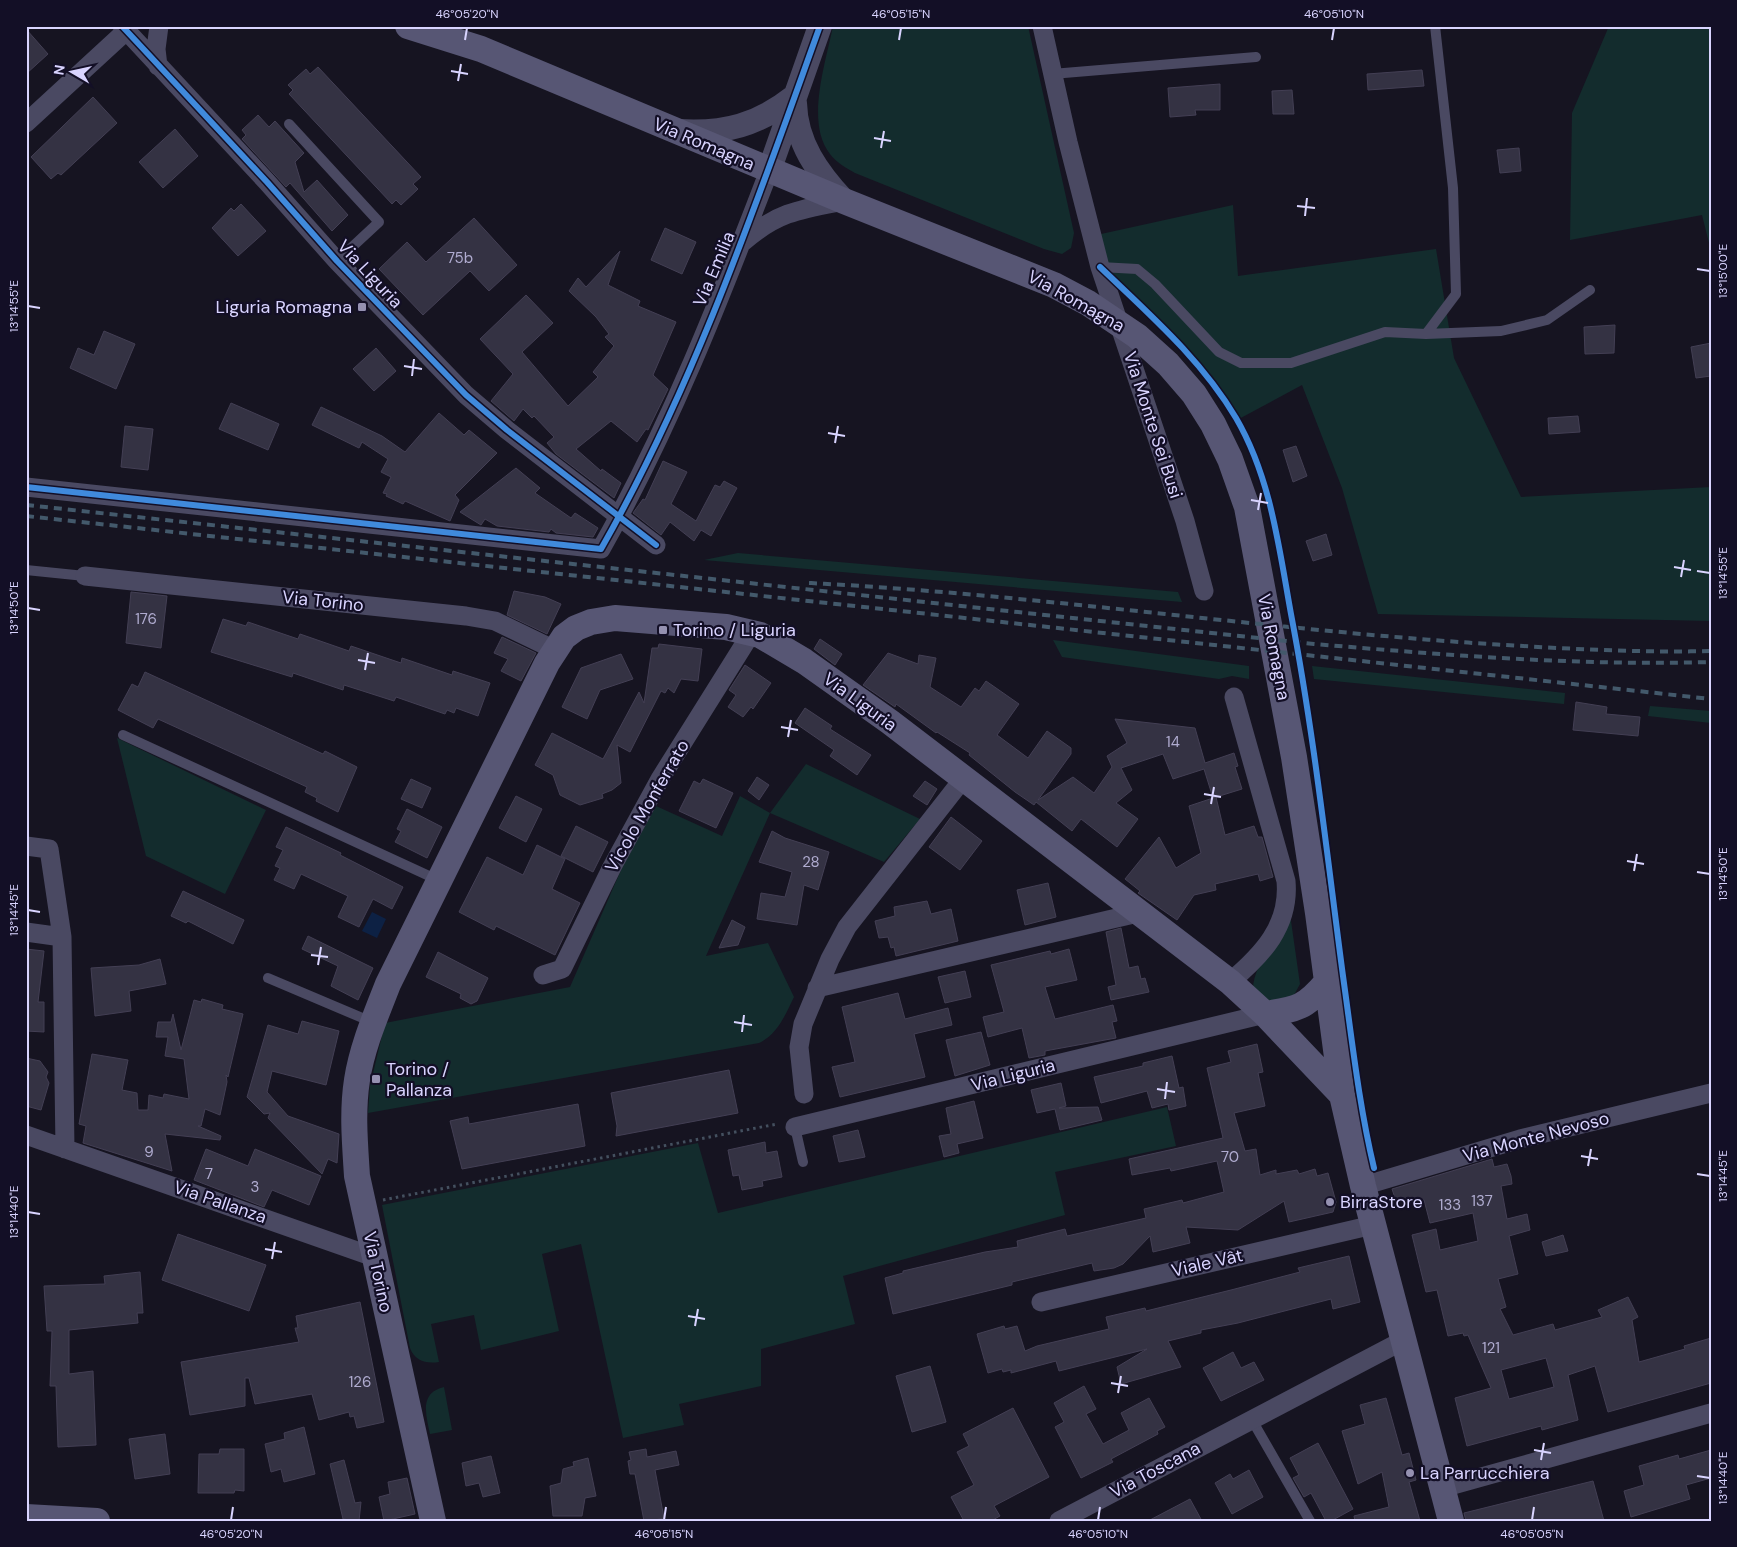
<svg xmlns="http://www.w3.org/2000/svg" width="1737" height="1547" font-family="'DM Sans',sans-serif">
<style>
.green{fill:#132c2d}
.water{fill:#0d2144}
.building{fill:#343243;stroke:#433f54;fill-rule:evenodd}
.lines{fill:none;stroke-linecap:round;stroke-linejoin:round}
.path{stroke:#44505f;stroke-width:3;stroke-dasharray:2.5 4;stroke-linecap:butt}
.service{stroke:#4a4962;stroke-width:10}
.minor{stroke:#4a4962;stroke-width:19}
.tertiary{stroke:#4a4962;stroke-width:24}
.secondary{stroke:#575674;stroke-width:26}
.rail{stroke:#43596b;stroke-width:4;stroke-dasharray:8 6;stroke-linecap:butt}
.cycleway-casing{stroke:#130f26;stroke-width:9}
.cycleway{stroke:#408adc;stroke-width:6}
.ticks{fill:none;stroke:#d9d4ff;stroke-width:2}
.poi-dot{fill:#9591b1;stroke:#130f26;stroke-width:2}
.labels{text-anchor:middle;stroke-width:4.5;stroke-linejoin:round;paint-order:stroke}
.number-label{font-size:15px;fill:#b0acd0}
.street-label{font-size:18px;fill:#d9d4ff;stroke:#130f26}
.poi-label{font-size:18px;fill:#d9d4ff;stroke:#130f26;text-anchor:start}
.neatline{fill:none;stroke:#d9d4ff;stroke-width:2}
.ticks-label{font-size:12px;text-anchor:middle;fill:#d9d4ff}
</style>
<rect width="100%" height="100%" fill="#161421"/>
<path class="green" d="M833,26h195l46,207 -3,15 -9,6 -18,-5 -189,-76c-9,-5 -19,-11 -25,-19 -25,-31 -4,-92 3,-128z
M1609,26h102v225l-9,-36 -132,25 2,-127z
M1233,205l5,71 198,-27 18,109 67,139 190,-10v134l-333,-7 -36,-126 -40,-103 -65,35 -45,-63 -28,-30 -64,-60 -8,-31z
M738,553l440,39 4,10 -478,-42z
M1053,640l196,26v13l-17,-3 -13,3 -157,-22z
M1312,666l253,27 -1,11 -250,-25z
M1650,706l61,5v12l-63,-7z
M117,738l149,72 -41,84 -79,-38z
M806,764l114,55 -36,43 -114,-49 -64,143 62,-13 26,54c-9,18 -16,37 -35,46l-391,70 2,-27 15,-63 185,-36 51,-117 35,-64 66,30 18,-40 30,17z
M1290,914l10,70 -6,11 -22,10 -19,-16c0,-23 25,-55 37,-75z
M1167,1107l9,39 -121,26 10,43 -222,61 12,48 -94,25v37l-82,18 5,21 -61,13 -42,-194 -39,10 17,77 -78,19 -7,-35 -43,9 8,38c-13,2 -24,-1 -29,-14l-28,-143 316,-62 20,70z
M444,1387l8,43 -22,4c-4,-19 -11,-41 14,-47z"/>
<path class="water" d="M372,912l14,7 -9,19 -15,-7z"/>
<path class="building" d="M26,29l22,25 -22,20z
M318,67l103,110 -8,7 5,5 -17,16 -5,-5 -4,4 -103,-110 4,-4 -5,-5 18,-16 4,5z
M1422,70l2,16 -56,4 -1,-16z
M1220,84v26h-25l1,5 -26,2 -2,-29z
M1292,90l2,24h-21l-1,-23z
M93,97l24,26 -56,52 -3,-2 -7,6 -20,-22z
M258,115l11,12 6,-6 29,32 -9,9 9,30 13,-12 31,35 -16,16 -42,-48 -4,4 -44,-48 4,-4 -4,-5z
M175,129l23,27 -35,32 -24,-26z
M1519,148l2,23 -21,2 -3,-23z
M241,204l25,27 -28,25 -26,-28 19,-20 3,3z
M474,218l43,47 -28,26 -19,-20 -47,44 -44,-46 28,-27 19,20z
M665,228l31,14 -14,32 -31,-14z
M620,251l-12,34 32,16 -2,5 38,16 -23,53 15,14 -20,41 -2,-1 -9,13 -26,-21 -35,28 25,22 1,-2 19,14 -7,15 -58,-44 -9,-11 7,-6 -20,-21 -2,2 -9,-9 -9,12 -23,-20 22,-27 -33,-35 46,-44 27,28 -31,29 46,54 30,-29 -5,-5 21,-26 -9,-9 4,-3 -13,-17 -27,-26 9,-13 8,9z
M1615,325l-1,28 -29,1 -1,-27z
M104,331l31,13 -19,45 -46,-21 8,-20 16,7z
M1711,343v33l-15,2 -5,-31z
M376,348l20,23 -22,20 -21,-22z
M231,403l48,21 -11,26 -49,-21z
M321,407l61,29 23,16 34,-39 25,22 5,-5 28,23 -42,42 4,5 -9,21 -45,-20 -2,3 -17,-8 1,-2 -4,-1 8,-16 -10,-5 7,-13 -26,-17 -3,6 -47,-23z
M1578,416l2,16 -31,2 -1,-16z
M125,426l28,3 -5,41 -27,-3z
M1296,446l11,30 -14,6 -10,-32z
M663,461l24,11 -16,32 25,17 19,-36 5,2 4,-6 13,7 -26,48 -10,-6 -7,11 -24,-19 -9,13 -28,-22 10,-14 2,1z
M516,468l24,20 -5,5 36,25 4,-5 23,15 -5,9 -37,-4 -5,-4 -2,3 -52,-6 -12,-7 -4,6 -21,-13z
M1326,534l6,21 -19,6 -7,-20z
M514,591l31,6 16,7 -14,30 -40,-19z
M131,592l36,4 -6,52 -35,-5z
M223,619l23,7 2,-4 50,17 2,-5 49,17 2,-5 50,17 1,-5 50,17 1,-4 37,12 -12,33 -22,-8 -2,5 -7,-3 -2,4 -49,-17 -2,4 -50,-16 -1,5 -50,-17 -1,4 -81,-25z
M502,637l34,16 -15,28 -20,-10 7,-12 -14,-6z
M820,639l22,15 -7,11 -21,-16z
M659,644l43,5 -4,32 -17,-2 -7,14 -6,-5 -3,5 -4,-2 -31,61 -13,-7 4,38 -9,7 -10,4 1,4 -23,7 -20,-10 -7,-20 -18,-10 17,-32 51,26 36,-67 5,11 8,-55h6z
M888,653l30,11 1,-9 17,3 -6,29 31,20 14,-19 4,3 7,-10 33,23 -22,31 31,23 19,-27 24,17v6l-33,46 35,-23 21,16 18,-26 -5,-11 20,-13 -12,-24 80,9 10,35 29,-10 4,13 -3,1 7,22 -29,9 -9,-29 -31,10 -10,-25 -42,14 11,22 -16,13 22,16 -21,28 -36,-28 -9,12 -36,-29 -2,3 -19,-13 -46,-37 1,-2 -33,-21 -1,1 -40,-29 -1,3 -32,-22z
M621,654l12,25 -33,11 -13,29 -25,-12 19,-39z
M745,665l26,18 -18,26 -2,-2 -8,10 -15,-10 8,-12 -7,-5z
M145,672l178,82 2,-3 32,16 -19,45 -22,-11 1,-3 -12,-6 2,-5 -149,-68 -5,9 -35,-18 14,-26 6,3z
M1576,702l31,5 -1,7 34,3 -2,19 -65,-6z
M805,708l27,18 -2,3 41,26 -14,20 -27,-19 4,-6 -39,-27z
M757,777l12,8 -10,15 -11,-9z
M411,779l20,9 -9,20 -21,-9z
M703,779l30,14 -17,35 -37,-17 15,-30 6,3z
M925,781l12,8 -10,16 -14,-9z
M516,796l26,13 -16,33 -27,-14z
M1216,797l9,38 29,-9 4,11h4l11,40 -13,4 -2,-7 -43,10 1,6 -22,5 -17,25 -39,-27 2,-2 -15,-12 34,-42 17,31 25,-15 -12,-47z
M407,809l35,18 -15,31 -32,-16 6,-11 -4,-2z
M951,817l31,24 -22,29 -31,-23z
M576,826l32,16 -15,30 -32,-16z
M286,827l55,26 -1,2 63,32 -11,22 -19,-10 -14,28 -21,-10 10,-21 -47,-22 -7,15 -20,-9 6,-12 -5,-2 8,-16 -7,-3z
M772,831l13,7 44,14 -11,38 -14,-5 -7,40 -40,-6 4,-26 24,4 7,-25 -33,-10z
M537,845l28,14 -13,30 28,14 -25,52 -59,-29 -2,4 -35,-18 28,-55 36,18z
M1048,883l8,34 -31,8 -8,-35z
M183,891l61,29 -11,24 -45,-23 -2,2 -15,-7z
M927,901l4,13 20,-5 7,32 -62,15 -2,-9 -3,1 -3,-11 -9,1 -4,-17 20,-5 -1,-9z
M732,920l13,7 -7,18 -19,3z
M1121,928l8,40 9,-2 3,13 4,-1 4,14 -38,8 -3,-13 8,-2 -10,-53z
M308,936l65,32 -15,32 -27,-14 7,-20 -36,-17z
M26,949l18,2 -6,51h6v30l-18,-1z
M1069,949l8,31 -32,7 10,32 58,-14 4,16 -5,1 4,16 -71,13v4l-16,3 -7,-30 -34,9 -5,-20 21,-5 -13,-47 59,-14 1,3z
M438,952l50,26 -11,23 -6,3 -11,-6 1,-4 -35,-17z
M160,959l6,25 -37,7 2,20 -36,5 -4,-48 48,-3z
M965,971l6,26 -26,6 -7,-26z
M898,993l7,26 43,-11 4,17 -38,9 11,43 -85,20 -8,-30 23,-5 -13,-55z
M202,999l21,6 -1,4 21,5 -15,63 -2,-2 1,7 -7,33 -15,-6 -4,17h-3l23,10 -1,4 -55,-6 7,37 -89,-28 3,-17 -7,-2 13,-70 36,6 -6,30 15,3 1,17h10l1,-15 14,3 1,-4 25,5 -5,-40 -19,-3 3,-19h-12l2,-15h13l2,-8 8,36 13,-50 7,2z
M302,1021l37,10 -13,54 -54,-14 -5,21 21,24 51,18 -2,29 -9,-4 -6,15 -54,-56 2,-5 -6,1 -17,-17 21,-72 30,9z
M981,1032l9,33 -35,11 -9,-36z
M1257,1044l6,28 -5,1 7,33 -31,7 11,38 11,-2 4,26 16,-5v4l21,-4 2,4 16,-5 2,7 11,-3 8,29 -3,10 -44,10 -5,-21 -46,29 -52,-3 4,16 -37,9 -3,-16 -27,28 -9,4 -20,3 -2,-8 -80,19v3l-119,29 -8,-36 18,-5v-2l82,-19 33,-5 -1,-6 48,-12 2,7 79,-18 -2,-9 38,-9 1,3 41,-11 -7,-31 -46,10 -1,-3 -38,7 -3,-16 94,-21 -16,-70 24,-6 -3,-11z
M1172,1056l7,32 4,-1 3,19 -17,4 -1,-6 -16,4 -5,-17 -46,12 -7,-26 49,-11v-3z
M26,1058l14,3 8,11 -2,5 3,6 -8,27 -15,-4z
M729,1070l9,43 -122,23 1,-10 -6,-33z
M1061,1083l5,23 -7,2 39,-1 4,13 -42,10 -5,-21 -18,4 -6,-23z
M974,1101l9,37 -26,6 2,9 -15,4 -5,-21 12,-2 -5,-26z
M578,1104l7,42 -123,23 -12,-48 18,-4 1,7z
M858,1130l7,27 -26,5 -6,-26z
M765,1142l1,11 11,-2 5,26 -20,4 1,5 -21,4 -3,-15 -6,1 -5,-26z
M206,1149l42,17 7,-17 66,27 -12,29 -37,-15 -8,17 -70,-27z
M1492,1159l2,8 13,-3 4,12 1,8 -11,2 6,33 20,-5 3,16 -21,6 9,38 -20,5 8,28 -6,2 13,26 40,-11 2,6 47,-13 -4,-7 30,-13 10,20 -6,3 7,42 46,-13 -1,-3 27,-8v45l-103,29 -13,-46 -27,9 10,45 -36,10 -1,-4 -74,20 -12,-48 36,-10 -23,-53 -4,1 -1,-3 -15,3 -11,-46 -11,2 -14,-57 24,-6 4,21 38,-9 -5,-28 -43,10 -6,-23 -6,2 -1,-4 -21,3 -4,-12zM1546,1358l8,29 -45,12 -8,-29z
M178,1234l88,31 -17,46 -87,-31z
M1563,1235l5,16 -22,5 -4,-14z
M1349,1256l11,46 -27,7 -2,-10 -93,24 -37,7v3l-33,8 13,26 -60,17 -4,-17 30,-18 -88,22 -3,-10 -45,12v-3l-8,2 -1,-3 -14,4 -11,-39 27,-8 1,3 12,-3 8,25 12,-5 72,-17 -3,-12 39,-9 1,3 85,-21 69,-18 -2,-4z
M140,1272l3,41h-6l1,10 -69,7v44l24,-3 3,74 -38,2 -2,-61h-6l2,-55h-5l-3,-45 61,-2 -1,-8z
M360,1302l24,120 -27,6 -3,-12 -4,1 -1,-5 -30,8 -7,-26 -57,10 -6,-26h-4v28l-55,9 -9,-53 118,-20 -4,-14h3l-2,-12z
M1233,1352l8,16 13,-6 10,18 -43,21 -18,-33z
M930,1366l16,56 -34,10 -16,-56z
M1084,1386l12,23 -10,5 17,30 26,-14 -8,-17 28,-15 16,29 -8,4 1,3 -47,25 2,3 -32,16 -26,-51 9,-5 -10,-19z
M1386,1398l16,57 7,-2 7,27 -7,2 11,39h-65l-1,-5 35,-9 -7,-35 -24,12 -16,-53 23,-7 -5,-19z
M1013,1408l36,69 -55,29 6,10 -9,5h-27l-13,-24 23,-12 -17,-33 12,-6 -6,-12z
M304,1427l11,47 -31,8 -3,-13 -10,3 -6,-28 20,-5 -1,-6z
M165,1434l5,40 -35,5 -6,-40z
M1318,1443l35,66 -22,12h-5l-15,-28 -7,4 -11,-19 6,-3 -9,-17z
M220,1449h24v42l-9,-1 -1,3h-36l1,-39h20z
M646,1449l1,8 29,-6 3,14 -24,5 9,48 -14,3h-6l-9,-47h-5l-2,-13 3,-1 -2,-8z
M1711,1450v28l-25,7 4,14 -59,18 -7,-26 20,-6 -5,-19 39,-11 1,4z
M491,1456l9,37 -17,4 -4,-14 -13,3 -4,-23z
M588,1458l8,38 -11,2 -3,18h-29l-3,-30 11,-3 2,-14 11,-3 -1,-4z
M344,1460l11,43 6,-1 -2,19 -16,-2 -13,-55z
M1249,1470l14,27 -31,17 -17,-31 15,-9 3,5z
M407,1478l8,36 -31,7 -5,-24 11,-3 -2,-12z
M1593,1481l11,40h-138l-2,-8z
M1190,1499l12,22h-54z"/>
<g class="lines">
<path class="path" d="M383,1200l394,-76"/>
<path class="service" d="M1052,74l204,-17
M289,124l90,98 -42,39
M1100,267l37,2 18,15 64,68 22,11h50l94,-31 41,2 75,-3 46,-11 43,-30
M1426,334l30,-40 -3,-106 -18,-162
M26,570l59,6
M123,735l317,146
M268,978l104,44
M795,1127l8,35
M1252,1420l58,101"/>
<path class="minor" d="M122,26l145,156 70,79 129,134 41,35 149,115
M1042,26l26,116 32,125 85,254 19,70
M158,66l-2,-17 3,-23
M26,123l100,-92
M743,242c34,-30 58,-33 101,-41
M26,487l575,62c68,-120 119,-250 168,-378
M85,576l381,40 29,5 60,29
M26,846l23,3 13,88
M26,932l36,5 3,212
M543,975l19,-6 50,-102 48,-88 92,-147
M1230,982c32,-27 60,-56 56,-101l-52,-184
M817,988l321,-75
M804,1094l-5,-47 4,-23 27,-65 17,-32 116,-148
M795,1127l470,-113
M26,1135l348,122
M1363,1186l157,-47 191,-46
M1041,1302l332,-77
M1442,1488l269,-75
M1059,1521l345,-181"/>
<path class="tertiary" d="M795,103c1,40 23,70 49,98
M678,131c47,3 80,-6 117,-35
M769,171l51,-145"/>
<path class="secondary" d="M408,26l73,23 363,152 210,84 34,18 49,33 31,28 26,30 19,30 17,35 17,48 47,250 24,156 24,182 21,91 88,335
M1265,1014c33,-5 40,-6 62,-32
M26,1517l71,4
M433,1521l-76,-345c-2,-32 -5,-64 0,-96 5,-33 19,-65 31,-96l159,-321 17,-26 12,-9 15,-6 24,-4 111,9 34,8 44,26 86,61 340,260 35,32 77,81"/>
<path class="rail" d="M26,505l1288,139c132,11 265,22 397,18
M26,516l1685,183
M809,583c222,11 443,45 665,60 79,5 158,10 237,8"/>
<defs>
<path id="cycleway" d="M122,26l145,156 70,79 129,134 41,35 149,115
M1100,267c49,47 101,92 136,151 35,60 43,130 55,196 23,120 36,241 52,362 9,64 16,129 31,192
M26,487l575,62c94,-165 155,-345 219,-523"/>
</defs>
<use href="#cycleway" class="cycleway-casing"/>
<use href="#cycleway" class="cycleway"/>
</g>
<path class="ticks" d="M465,40l2,-12M899,40l2,-12M1332,40l2,-12M451,71l17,3M458,81l3,-17M874,138l17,3M881,148l3,-17M1297,206l18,2M1305,216l2,-18M1697,269l13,2M28,306l12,2M404,366l18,3M412,376l2,-17M828,433l17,3M835,443l3,-17M1251,500l17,3M1258,510l3,-17M1674,567l17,3M1697,571l13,2M1681,577l3,-17M28,608l12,2M358,660l17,3M365,670l3,-17M781,727l17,3M788,737l3,-17M1204,794l17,3M1211,804l3,-17M1627,861l17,3M1634,871l3,-17M1697,872l13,2M28,910l12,2M311,955l17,2M318,965l3,-18M734,1022l18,3M742,1032l2,-17M1157,1089l18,3M1165,1099l2,-17M1581,1156l17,3M1588,1166l3,-17M1697,1174l13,2M28,1212l12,2M265,1249l17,3M272,1259l3,-17M688,1316l17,3M695,1326l3,-17M1111,1383l17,3M1118,1393l3,-17M1534,1450l17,3M1541,1460l3,-17M1697,1476l13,2M231,1520l2,-13M664,1520l2,-13M1098,1520l2,-13M1532,1520l2,-13"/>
<g class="poi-dot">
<rect x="357" y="302" width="10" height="10" rx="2.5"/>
<rect x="658" y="625" width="10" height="10" rx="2.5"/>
<rect x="371" y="1074" width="10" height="10" rx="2.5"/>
<circle cx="1330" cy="1202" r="5"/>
<circle cx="1410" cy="1473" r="5"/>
</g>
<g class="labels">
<g class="number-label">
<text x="460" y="263">75b</text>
<text x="146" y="624">176</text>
<text x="1173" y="747">14</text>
<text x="811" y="867">28</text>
<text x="149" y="1157">9</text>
<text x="1230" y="1162">70</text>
<text x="209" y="1179">7</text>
<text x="255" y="1192">3</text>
<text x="1482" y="1206">137</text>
<text x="1450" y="1210">133</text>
<text x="1491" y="1353">121</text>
<text x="360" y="1387">126</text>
</g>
<g class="street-label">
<text transform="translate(704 144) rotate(23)" y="6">Via Romagna</text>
<text transform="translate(714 269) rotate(-67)" y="6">Via Emilia</text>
<text transform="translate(370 274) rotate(47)" y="6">Via Liguria</text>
<text transform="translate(1076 301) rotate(29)" y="6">Via Romagna</text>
<text transform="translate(1153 425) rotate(72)" y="6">Via Monte Sei Busi</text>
<text transform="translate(323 601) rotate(6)" y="6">Via Torino</text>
<text transform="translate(1274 647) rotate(79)" y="6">Via Romagna</text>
<text transform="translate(860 702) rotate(36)" y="6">Via Liguria</text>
<text transform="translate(647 806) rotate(-60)" y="6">Vicolo Monferrato</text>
<text transform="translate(1013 1075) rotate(-14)" y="6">Via Liguria</text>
<text transform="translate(1536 1137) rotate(-15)" y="6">Via Monte Nevoso</text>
<text transform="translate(220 1202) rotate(19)" y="6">Via Pallanza</text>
<text transform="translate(1207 1263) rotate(-13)" y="6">Viale Vât</text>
<text transform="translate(378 1272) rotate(78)" y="6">Via Torino</text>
<text transform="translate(1155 1470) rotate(-28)" y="6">Via Toscana</text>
</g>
<g class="poi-label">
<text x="352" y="313" text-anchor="end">Liguria Romagna</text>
<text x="673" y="636">Torino / Liguria</text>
<text x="386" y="1075">Torino /<tspan x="386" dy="21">Pallanza</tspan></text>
<text x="1340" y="1208">BirraStore</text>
<text x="1420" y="1479">La Parrucchiera</text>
</g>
</g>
<rect width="1737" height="1547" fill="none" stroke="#130f26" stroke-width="55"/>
<g transform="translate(72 72) rotate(279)" stroke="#130f26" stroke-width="4" paint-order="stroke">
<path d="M0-4L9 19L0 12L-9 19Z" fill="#d9d4ff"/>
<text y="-8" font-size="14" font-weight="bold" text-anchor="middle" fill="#d9d4ff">N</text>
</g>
<rect x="28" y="28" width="1682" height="1492" class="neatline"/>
<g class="ticks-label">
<text x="467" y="18">46°05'20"N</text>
<text x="901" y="18">46°05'15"N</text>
<text x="1334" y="18">46°05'10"N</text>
<text transform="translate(1723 271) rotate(-90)" y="4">13°15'00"E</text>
<text transform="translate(14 306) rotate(-90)" y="4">13°14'55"E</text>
<text transform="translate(1723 573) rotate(-90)" y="4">13°14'55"E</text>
<text transform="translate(14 608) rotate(-90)" y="4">13°14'50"E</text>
<text transform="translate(1723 874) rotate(-90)" y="4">13°14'50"E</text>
<text transform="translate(14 910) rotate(-90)" y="4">13°14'45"E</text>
<text transform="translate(1723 1176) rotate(-90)" y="4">13°14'45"E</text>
<text transform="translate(14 1212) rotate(-90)" y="4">13°14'40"E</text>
<text transform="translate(1723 1478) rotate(-90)" y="4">13°14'40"E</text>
<text x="231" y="1538">46°05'20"N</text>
<text x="664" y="1538">46°05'15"N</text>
<text x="1098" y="1538">46°05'10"N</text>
<text x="1532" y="1538">46°05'05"N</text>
</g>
</svg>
